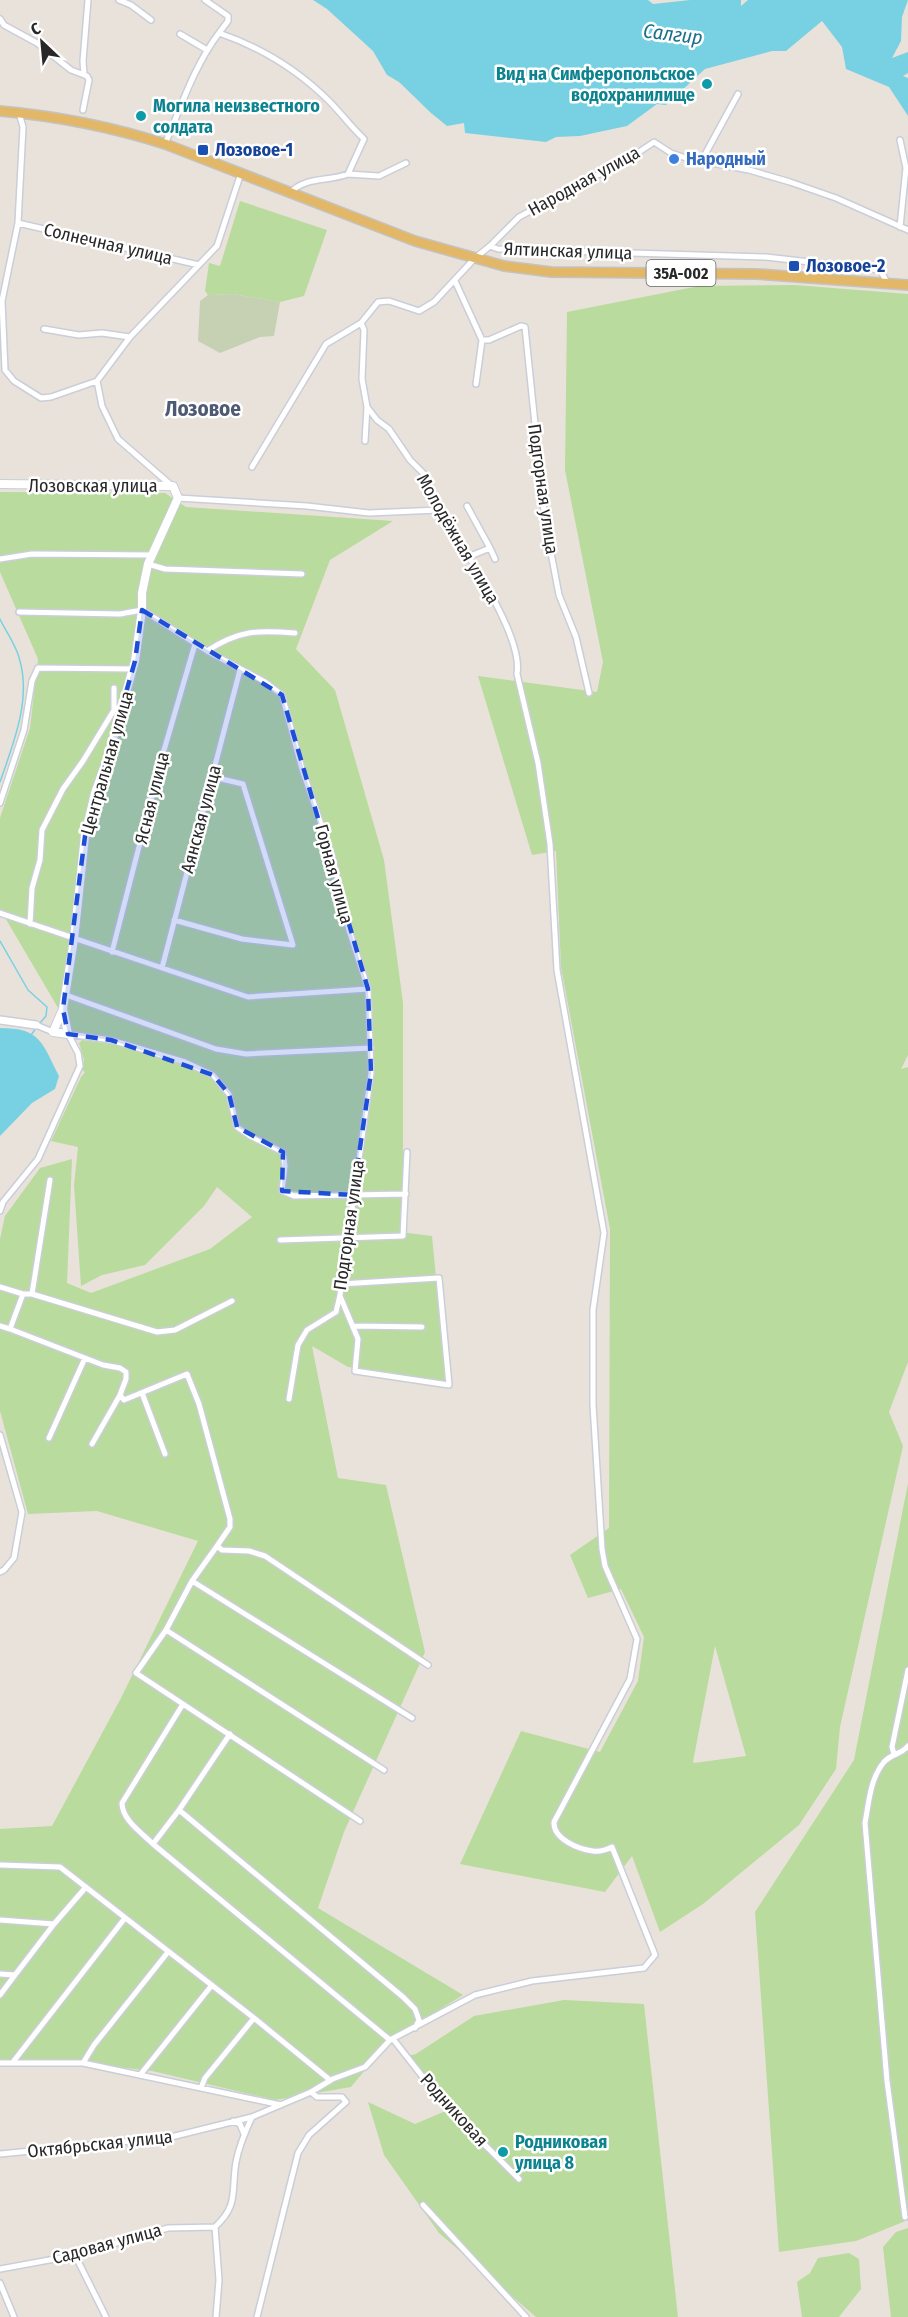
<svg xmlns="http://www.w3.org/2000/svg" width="908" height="2317" font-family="'Fira Sans Condensed',sans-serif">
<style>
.green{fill:#b9db9d;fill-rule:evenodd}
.cemetery{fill:#c6d1b4}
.water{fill:#78d1e2}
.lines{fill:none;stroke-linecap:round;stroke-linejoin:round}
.stream{stroke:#78d1e2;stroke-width:1.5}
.minor-casing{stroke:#caced9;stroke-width:8}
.tertiary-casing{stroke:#caced9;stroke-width:10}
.secondary-casing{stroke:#caced9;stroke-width:10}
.primary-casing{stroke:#c3c3c3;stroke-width:12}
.minor{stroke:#fff;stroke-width:5}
.tertiary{stroke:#fff;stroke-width:7}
.secondary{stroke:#fff;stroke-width:8}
.primary{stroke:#e2b868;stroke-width:9}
.marked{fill:#1d4ed8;fill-opacity:0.2;stroke:#1d4ed8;stroke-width:4.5;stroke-dasharray:12 8;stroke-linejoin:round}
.culture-dot{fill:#0f9aa8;stroke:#fff;stroke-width:2}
.transit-dot{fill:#1a4fb4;stroke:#fff;stroke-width:2}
.shop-dot{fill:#3f7fe0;stroke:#fff;stroke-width:2}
.labels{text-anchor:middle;stroke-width:5;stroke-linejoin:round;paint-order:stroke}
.shield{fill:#fff;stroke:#686868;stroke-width:1.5}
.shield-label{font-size:16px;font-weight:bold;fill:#282828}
.culture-label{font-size:18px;font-weight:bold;fill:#0d838f;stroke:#fff;text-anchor:start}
.transit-label{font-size:18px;font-weight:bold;fill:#164399;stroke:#fff;text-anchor:start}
.shop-label{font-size:18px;font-weight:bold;fill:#366cbe;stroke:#fff;text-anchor:start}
.street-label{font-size:18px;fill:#282828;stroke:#fff}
.water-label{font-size:20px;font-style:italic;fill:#1a708a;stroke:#fff}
.quarter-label{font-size:21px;font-weight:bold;fill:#4e5974;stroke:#fff}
</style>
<rect width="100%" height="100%" fill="#e9e2db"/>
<path class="green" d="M240,201l87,29 -23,66 -24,6 -47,-8 -25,1 -3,-4 4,-28 11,3z
M795,285l113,9v761l-7,14 7,-2v295l-19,50 14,34 -63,281 -4,42 -37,56 -96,79 -43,28 -28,-76 -27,36 -145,-28 61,-133 79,21 38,-71 6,-44 -23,-48 -33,9 -18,-43 39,-27 1,-299 -49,-262 -5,-116 -24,4 -54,-179 119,16 6,-30 -38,-192 2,-158 132,-26zM715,1646l31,110 -52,7 -1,-1z
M0,492l165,1 21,14 207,14 -63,39 -34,89 39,41 49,170 19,143v185l-3,44 32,4 14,145 -98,-14 -36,-21 26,132 48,7 39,167 -81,180 -26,76 145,87 -73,45 -39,47 -76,13 -123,-29 -69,-8 -83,-1v-233l52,-3 69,-128 77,-157 -101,-30 -69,3 -28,-103v-172l5,-23 35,-48 32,-9 -5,124 24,10 119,-44 42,-32 -35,-30 -13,19 -59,59 -43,10 -21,11 -7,-101 4,-38 -27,-6 30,-64 4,-5 -3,-2 2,-10 -5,-17 3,-3 37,5 -48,-15 -71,-121v-91l30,-90 8,-69 -38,-87z
M908,1483v737l-52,21 -77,11 -24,-340 99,-152z
M564,2000l80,4 34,313h-142l-97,-84 -55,-78 -16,-53 47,22 33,-14 -41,-54 9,-2 58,-38z
M908,2228v89h-17l-8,-70 13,-15z
M849,2253l10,6 2,30 -22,28h-37l-5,-35 13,-9 8,-15z"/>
<path class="cemetery" d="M233,294l47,8 -6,34 -14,1 -40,16 -22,-12 2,-40 8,-6z"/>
<path class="water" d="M313,0h335l5,4 37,-4h51v6l7,-6h160l-6,17 -1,24 -9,17 16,-6v21l-5,3 5,2v38l-19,-29 -43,-18 -4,-22 -20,-26 -36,30h-14l-67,18 -39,36 -9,-1 -30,22 -47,10 -24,1 -10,5 -81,-9 -1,-10 -17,3 -16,-13 -32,-31 -12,-7 -14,-24 -46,-42z
M0,1028c41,0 42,15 59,48l-4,13 -23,14 -32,33z"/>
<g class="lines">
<path class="stream" d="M0,619c6,13 17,27 20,42 11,40 -7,83 -20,121
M0,941l28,49 19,17 -1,9 -6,7
M31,1035l6,-8"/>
<defs>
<path id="minor" d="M119,0l12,5 20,15
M205,0l23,16v5l-9,12c41,14 79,37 110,68 12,12 22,26 35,38l-16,35c-20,8 -42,2 -58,19
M0,19l4,6 33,18 34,27 16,6 2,4 -6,30
M180,34l27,16
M84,75l-1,-14 5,-61
M19,113l4,14 -5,96 -16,78 3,69 9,11 27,17 10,-1 46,-16
M165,144c16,-37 29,-78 54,-111
M702,160l36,-66
M348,174l31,2 27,-13
M18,223l181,42
M900,227l6,-59 -6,-28
M490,246l8,3 268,8 114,13 8,14
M455,281l27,59 -6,44
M361,323l3,7 -2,49 5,28 10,13 12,9 21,31 17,17 3,14 9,19c22,35 85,125 78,164l21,89 12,81 7,126 47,263 -11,77v95l9,144 3,17 32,73 -7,40 -76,143c-1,17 24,27 39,29 7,1 13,-1 19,-4l43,108 -11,13 -112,13 -57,14 -85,45
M44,329l35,6 23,-2 28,4
M482,340h7l32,-14 4,1 20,194 14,74 17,42 13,56
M365,441l2,-34
M252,467l74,-123 35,-21 17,-21 11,-1 30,10 15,-9 41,-44 15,-12 29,-29 114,-61 21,-14 17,11 15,5 63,12 41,12 46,16 72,32
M172,486l-54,-47 -16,-33 -5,-25 33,-44 87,-91 24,-73
M178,498l129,8 62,7 70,-3
M467,506l23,42
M468,557l22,-9 5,11
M0,559l32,-5 120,1
M148,564l17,5 137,5
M19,612l101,2 22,-4 65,41 58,31 17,13 20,74 30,87 17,74 19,59 3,84 -31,222 -4,17 -29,18 -9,15 -9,54
M207,651c32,-21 51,-21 88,-18
M114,710v-22
M0,803l24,-73 8,-49 6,-13 95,1
M0,913l248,84 120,-8
M174,920l68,19 51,6 -50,-161 -30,-7
M30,924l2,-36 8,-28 2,-30 21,-41 20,-28 31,-51 8,-4
M112,952l50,-195 33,-113
M162,968l78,-298
M66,995l150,54 30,5 125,-6
M36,1025l17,7
M68,1034l43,6 74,22 28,13 16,19 8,33 13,9 33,16 2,14 -3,25 12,5 112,-2
M0,1211l3,-9 35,-43 42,-93 -2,-13 -10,-19
M280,1240l123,-4 4,-84
M0,1287l23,7 -13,35 93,36 17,3 6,4v7l-6,16 4,5 63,-26 12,30 31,115v8l-13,19
M23,1294h9l125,38 18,-2 57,-29
M32,1294l18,-114
M340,1296l18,43 -3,32 94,14 -10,-107 -98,6
M0,1326l10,3
M353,1326l69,1
M142,1393l23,61
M0,1435l22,77 -8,46 -10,12 -4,2
M49,1438l36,-80
M92,1444l28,-49
M192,1581l220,137
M166,1630l218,140
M894,1754l-2,-7 16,-77
M179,1810l224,187 12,12 4,11 -4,8
M360,1821l-224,-148 30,-43 26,-49 25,-35 5,4 27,1 16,5 163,109
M153,1844l26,-34 51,-76
M0,1865l60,2 194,151 76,62 35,-13 25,-27 -237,-196c-11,-11 -31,-24 -31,-41l61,-99
M0,1920l54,4 -39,51 -15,-1
M54,1924l32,-37
M0,1995l15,-20
M393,2039l51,65 75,75
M13,2062l112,-144
M0,2063h83l198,42
M83,2063l11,-18 74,-93
M140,2075l72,-90
M201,2088l4,-10 49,-60
M233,2121l7,3 4,10
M0,2154l171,-17 81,-20 59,-25 20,-12
M423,2205l103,112
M905,2217l-18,-136 -22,-258c4,-21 5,-44 19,-61 7,-8 18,-8 24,-16
M215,2227c24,-22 16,-35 21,-65 3,-16 9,-30 16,-45
M215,2227l4,53 -3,37
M75,2255l31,62
M0,2269l71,-13 97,-28 47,-1
M0,2283l14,34
M257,2317l41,-164 11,-18 37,-33 -4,-5h-25l-6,-5"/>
<path id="tertiary" d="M0,1020l36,5"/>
<path id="secondary" d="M0,484l173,2 5,12 -30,66 -6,29v17l-7,51 -28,99 -12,33 -10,43 -11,103 -11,70 5,25 -15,-2 10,-23"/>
<path id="primary" d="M0,111c56,5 112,16 165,33l250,97 89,25 47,6 206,2 151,11"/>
</defs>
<use href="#minor" class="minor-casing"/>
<use href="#tertiary" class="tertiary-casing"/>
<use href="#secondary" class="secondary-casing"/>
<use href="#primary" class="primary-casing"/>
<use href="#minor" class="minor"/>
<use href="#tertiary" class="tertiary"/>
<use href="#secondary" class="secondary"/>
<use href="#primary" class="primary"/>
</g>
<path class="marked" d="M142,610l140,85 86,294 3,84 -18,122 -71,-4 1,-39 -46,-25 -8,-33 -16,-19 -102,-35 -43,-6 -5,-25 22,-173 50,-175z"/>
<g class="culture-dot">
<circle cx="707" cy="84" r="6"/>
<circle cx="141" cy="116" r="6"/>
<circle cx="503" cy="2152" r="6"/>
</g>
<g class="transit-dot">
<rect x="197" y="144" width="12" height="12" rx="3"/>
<rect x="788" y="260" width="12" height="12" rx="3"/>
</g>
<circle class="shop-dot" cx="674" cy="159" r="6"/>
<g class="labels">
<rect class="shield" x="646.5" y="260" width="69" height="26" rx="4.5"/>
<g class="shield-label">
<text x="681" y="279">35А-002</text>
</g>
<g class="culture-label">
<text x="695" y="80" text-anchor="end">Вид на Симферопольское<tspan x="695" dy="21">водохранилище</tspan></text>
<text x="153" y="112">Могила неизвестного<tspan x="153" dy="21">солдата</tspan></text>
<text x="515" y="2148">Родниковая<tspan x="515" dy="21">улица 8</tspan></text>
</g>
<g class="transit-label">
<text x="215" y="156">Лозовое-1</text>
<text x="806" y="272">Лозовое-2</text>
</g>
<g class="shop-label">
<text x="686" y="165">Народный</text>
</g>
<g class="street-label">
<text transform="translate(584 181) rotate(-29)" y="6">Народная улица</text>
<text transform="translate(108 244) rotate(13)" y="6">Солнечная улица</text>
<text transform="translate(568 251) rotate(2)" y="6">Ялтинская улица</text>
<text x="93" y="492">Лозовская улица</text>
<text transform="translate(543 489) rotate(82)" y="6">Подгорная улица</text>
<text transform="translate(458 539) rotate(60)" y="6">Молодёжная улица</text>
<text transform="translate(107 763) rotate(-74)" y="6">Центральная улица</text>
<text transform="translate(152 798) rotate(-76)" y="6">Ясная улица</text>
<text transform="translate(201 819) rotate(-75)" y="6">Аянская улица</text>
<text transform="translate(334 874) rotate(75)" y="6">Горная улица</text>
<text transform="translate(349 1225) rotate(-82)" y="6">Подгорная улица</text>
<text transform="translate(454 2110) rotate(48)" y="6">Родниковая</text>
<text transform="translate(100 2144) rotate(-6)" y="6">Октябрьская улица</text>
<text transform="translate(107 2244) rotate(-15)" y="6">Садовая улица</text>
</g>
<g class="water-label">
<text transform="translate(673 34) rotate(7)" y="7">Салгир</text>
</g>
<g class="quarter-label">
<text x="203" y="416">Лозовое</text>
</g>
</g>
<g transform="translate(42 42) rotate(334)" stroke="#ffffff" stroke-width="4.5" paint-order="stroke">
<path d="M0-4.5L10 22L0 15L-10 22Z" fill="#282828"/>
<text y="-9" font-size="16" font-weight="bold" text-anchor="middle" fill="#282828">С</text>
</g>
</svg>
